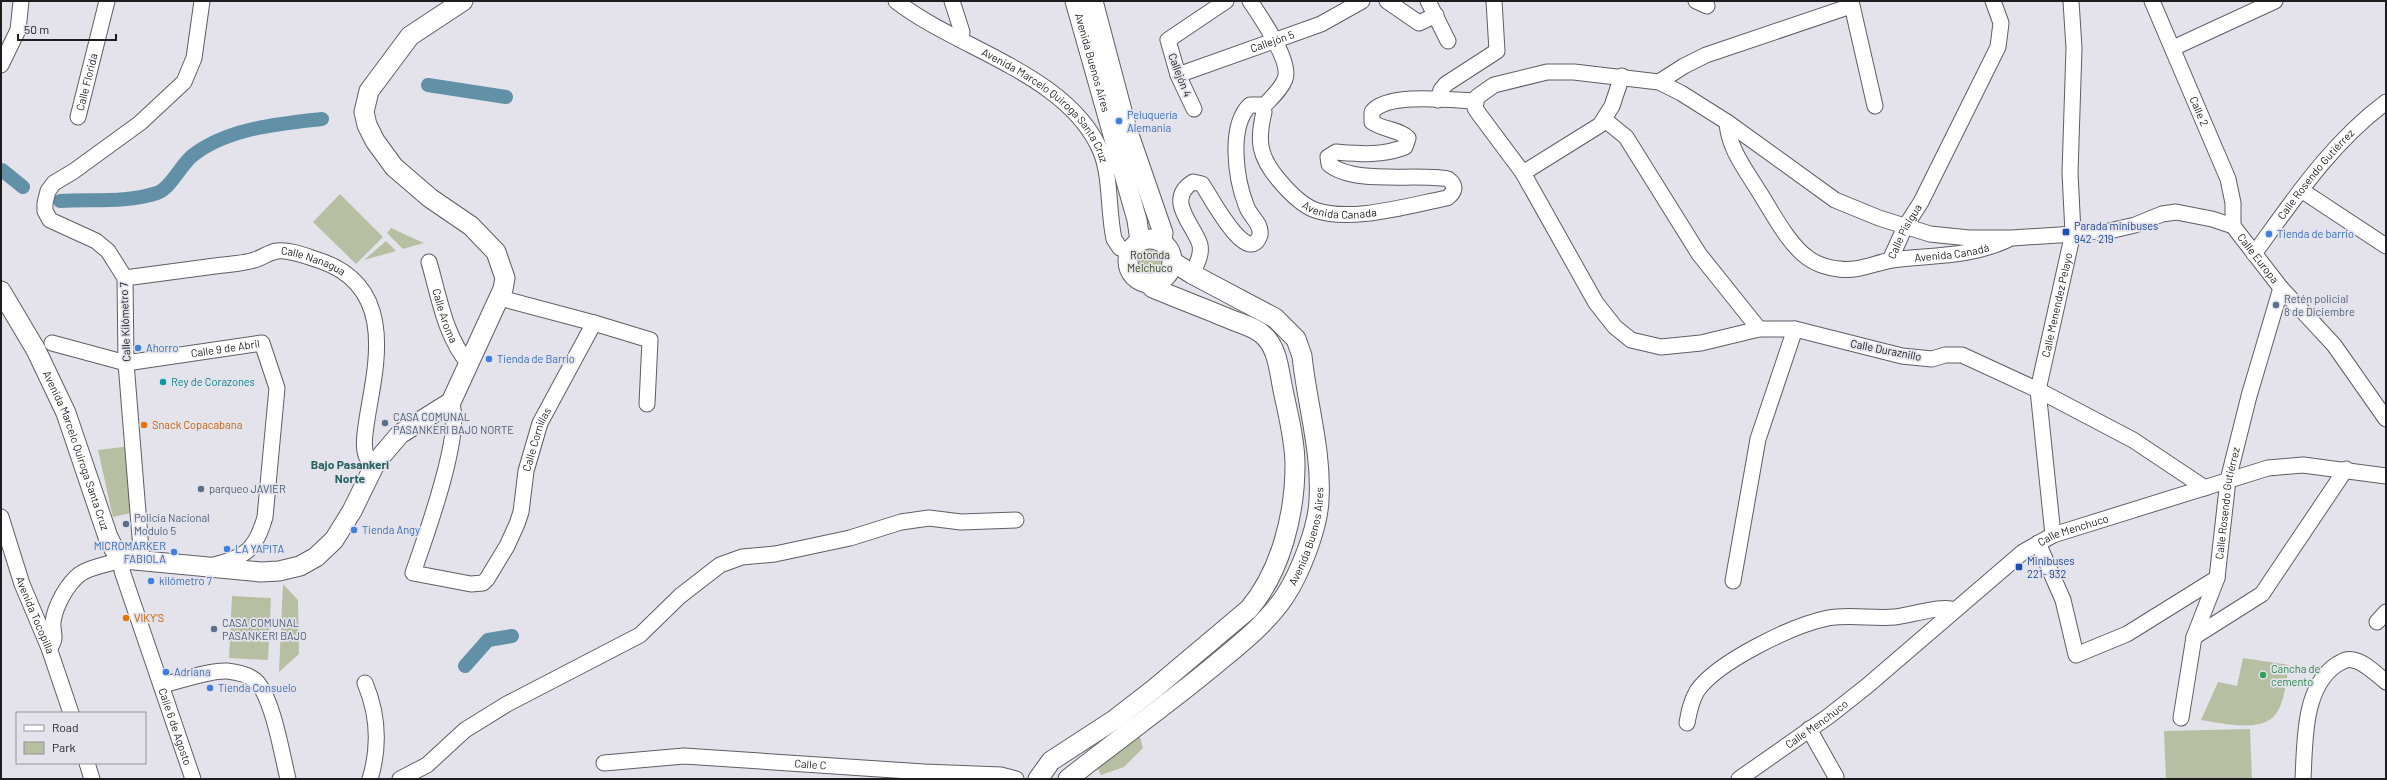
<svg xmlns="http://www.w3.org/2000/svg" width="2387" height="780" font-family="Barlow,sans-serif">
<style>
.green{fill:#b6bfa1}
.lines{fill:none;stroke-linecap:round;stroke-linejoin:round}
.canal{stroke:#6190a7;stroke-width:14}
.minor-casing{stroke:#5e5d64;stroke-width:17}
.major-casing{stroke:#5e5d64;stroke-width:21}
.minor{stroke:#fff;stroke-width:15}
.major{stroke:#fff;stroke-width:19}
.shop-dot{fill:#3f7fe0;stroke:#e4e3eb;stroke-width:1.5}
.transit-dot{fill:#1a4fb4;stroke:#e4e3eb;stroke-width:1.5}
.service-dot{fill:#5c6f8a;stroke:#e4e3eb;stroke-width:1.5}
.culture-dot{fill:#0f9aa8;stroke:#e4e3eb;stroke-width:1.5}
.food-dot{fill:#e8710a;stroke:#e4e3eb;stroke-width:1.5}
.leisure-dot{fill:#2e9e5b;stroke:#e4e3eb;stroke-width:1.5}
.labels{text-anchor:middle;stroke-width:3.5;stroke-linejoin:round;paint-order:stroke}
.street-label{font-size:11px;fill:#1d1d20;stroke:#e4e3eb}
.shop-label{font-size:11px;fill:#366cbe;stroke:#e4e3eb;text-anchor:start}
.transit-label{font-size:11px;fill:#164399;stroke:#e4e3eb;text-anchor:start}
.park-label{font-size:11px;fill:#384312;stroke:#e4e3eb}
.service-label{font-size:11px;fill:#4e5e75;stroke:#e4e3eb;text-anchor:start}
.culture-label{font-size:11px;fill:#0d838f;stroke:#e4e3eb;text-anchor:start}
.food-label{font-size:11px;fill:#c56008;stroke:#e4e3eb;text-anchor:start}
.leisure-label{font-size:11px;fill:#27864d;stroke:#e4e3eb;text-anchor:start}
.neighbourhood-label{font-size:12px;font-weight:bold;fill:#26605f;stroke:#e4e3eb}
</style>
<rect width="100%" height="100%" fill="#e4e3eb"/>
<path class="green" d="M340,194l43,43 -27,27 -43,-42z
M391,228l33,15 -21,6 -16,-16z
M386,241l10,10 -32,9z
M1139 261a11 11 0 1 1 22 0a11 11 0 1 1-22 0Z
M139,445l5,65 -31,7 -15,-67z
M283,584l15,16 1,54 -20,18z
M232,596l39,2 -3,62 -39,-2z
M2243,658l46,7c-3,15 -4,38 -14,50 -14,18 -55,8 -74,5l17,-38 19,4z
M1137,726l6,22 -19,19 -23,8 -5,-10z
M2250,729l2,50h-86l-2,-48z"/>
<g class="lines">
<path class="canal" d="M428,85l78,12
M2,170l21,17
M60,201c31,-2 67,2 97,-8 13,-4 24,-28 35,-37 35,-28 87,-32 130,-37
M465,666l23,-26 24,-4"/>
<defs>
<g id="minor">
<path id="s1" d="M896,1c61,48 174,74 205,151 10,25 7,60 13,87l6,9 9,4"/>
<path d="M952,1l10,31 -1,8"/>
<path d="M1250,1c10,15 42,61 35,78 -4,11 -15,20 -23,29"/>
<path d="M1387,1l32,22 17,-8"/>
<path d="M1428,1l20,40"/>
<path d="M1696,1l11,5"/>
<path d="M1851,1l24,105"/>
<path id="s2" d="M2152,1l76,178 5,24v23"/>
<path d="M2173,48l102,-47"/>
<path d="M1,65l17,-35 3,-29"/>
<path id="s3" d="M1178,75l143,-51 41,-23"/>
<path d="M1659,82l25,-16 22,-11 145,-49"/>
<path d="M1438,100l3,-10 5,-6 51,-33 -3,-50"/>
<path d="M1194,109l-16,-34 -10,-35 58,-39"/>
<path id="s4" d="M78,117l29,-116"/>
<path d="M1605,120l21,17 73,117 60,75"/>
<path id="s5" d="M1727,122c1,25 18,47 31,68 13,20 30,54 50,68 8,6 21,10 31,11 19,3 35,-6 53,-9 39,-5 79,-3 115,-20"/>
<path d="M1523,173l77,-48 12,-19 10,-30"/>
<path d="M2301,190l85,56"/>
<path id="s6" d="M2254,254c40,-55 77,-111 132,-152"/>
<path id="s7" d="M1890,260l15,-33 16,-25 77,-155 3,-24 -8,-22"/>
<path id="s8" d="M429,262c10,34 16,75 40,102"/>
<path id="s9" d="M1192,274c4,-9 10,-18 8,-29 -5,-19 -36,-45 -7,-63l9,2c6,8 46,86 58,51 2,-12 -11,-19 -14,-30 -10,-26 -18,-79 4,-100h10l4,7c-7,29 -5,44 14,67 10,12 23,26 37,31 36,13 95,-5 132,-12 8,-6 10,-12 1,-19 -31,-6 -95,6 -119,-15l-1,-7 8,-5c25,2 45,4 69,-5l3,-9c-9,-9 -25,-8 -36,-16v-10c15,-20 79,-12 103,-11"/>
<path id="s10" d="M125,278c30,-4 60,-8 90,-12 13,-2 27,-2 39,-6 8,-2 15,-8 23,-9 13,-2 31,6 44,10 112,39 13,191 54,203"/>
<path d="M594,323l56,17 -3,64"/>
<path id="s11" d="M52,343l74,20 136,-20 15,45 -12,129c-9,32 -19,40 -51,48"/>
<path id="s12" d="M451,402c14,28 -27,139 -38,171l58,11 12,-1 4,-4 20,-33 10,-22 4,-12 5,-41 14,-48 54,-100 -94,-25"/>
<path id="s13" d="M2205,488l-72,-48 -95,-50 -76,-35h-17l-13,4 -30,-3 -107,-27h-36l-58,14 -40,4 -30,-7 -16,-13 -19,-24 -73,-130 -44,-59 -4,-6 2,-11 17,-12 53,-13h27l85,10 22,11 46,29 108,78 44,18 51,16 39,4h43l93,-6 30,-7 27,-11 14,-2 36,7 21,7 48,62 53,57 52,74"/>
<path id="s14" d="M1,517l21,67 27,64 22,65"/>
<path id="s15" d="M2053,535l-15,-145 35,-157 -3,-60 4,-125 -3,-47"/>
<path d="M2038,543l25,57 13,55 51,-21 90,-56"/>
<path d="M142,562l-16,-199 -1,-85 -17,-27 -12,-10 -46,-21 -5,-9v-8l3,-12 6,-8 20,-12 66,-48 44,-41 10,-24 8,-57"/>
<path d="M1733,581l25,-142 37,-110"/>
<path d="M2377,622l9,-10"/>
<path d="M2194,637l68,-43 84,-125"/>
<path id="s16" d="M49,648c9,-9 3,-16 4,-26 2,-16 14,-38 27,-48 11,-8 31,-10 44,-15l-2,12 71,208"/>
<path d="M365,683c13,31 15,63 5,96"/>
<path d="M162,685c18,-4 47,-15 65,-14 10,1 22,4 29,10 17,17 26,74 32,98"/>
<path id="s17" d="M2181,718l13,-81 23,-59 11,-98 21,-84 32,-108"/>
<path d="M1687,723c2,-11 4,-22 10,-32 20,-29 96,-66 131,-73 22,-4 45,1 67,-1 13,-1 50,-13 59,-7"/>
<path d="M1809,729l27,48"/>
<path d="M87,763l5,16"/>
<path id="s18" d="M604,763l80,-7 240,16 77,3 15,4"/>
<path d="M400,779l27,-14 38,-35 42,-26 133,-69 40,-39 40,-31 22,-8 33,-3 75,-16 51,-16 28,-4 32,4 55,-2"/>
<path id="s19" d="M1739,779l90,-63 38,-30 156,-134 30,-17 215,-67 35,-3 83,11"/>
<path d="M2303,779c2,-37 0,-91 33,-114 6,-3 10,-7 17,-5 12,2 23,14 33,22"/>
</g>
<g id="major">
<path id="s20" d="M1075,1l62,219 3,21"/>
<path d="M1093,1l33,125 37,107 -1,9"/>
<circle cx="1150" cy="261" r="22"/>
<path id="s21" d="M1,291l35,59 30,63 42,124 6,12 10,10 137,13 18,-1 21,-5 16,-9 18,-17 18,-29 23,-47 8,-10 17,-20 51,-32 52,-113 2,-11 -9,-26 -25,-26 -41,-28 -36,-31 -19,-26 -8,-16 -3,-13 5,-21 41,-55 53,-35"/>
<path d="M1038,779l13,-18 63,-41 40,-31 95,-80c32,-38 46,-95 46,-144 0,-25 -7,-51 -12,-75 -4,-19 -5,-43 -21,-56 -8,-7 -20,-10 -30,-14 -26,-11 -53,-21 -79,-32l-4,-4"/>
<path id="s22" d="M1068,779c49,-39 100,-75 148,-115 24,-20 51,-41 69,-68 15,-23 33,-68 34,-96 3,-48 -12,-96 -17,-144l-6,-17 -21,-21 -83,-44 -19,-12"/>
</g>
</defs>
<use href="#minor" class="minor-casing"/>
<use href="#major" class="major-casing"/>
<use href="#minor" class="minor"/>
<use href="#major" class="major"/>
</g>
<g class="shop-dot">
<circle cx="1119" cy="121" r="4"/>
<circle cx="2269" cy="234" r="4"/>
<circle cx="138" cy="348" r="4"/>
<circle cx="489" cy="359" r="4"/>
<circle cx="354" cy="530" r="4"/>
<circle cx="227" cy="549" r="4"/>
<circle cx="174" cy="552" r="4"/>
<circle cx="151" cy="581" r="4"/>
<circle cx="166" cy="672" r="4"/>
<circle cx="210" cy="688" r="4"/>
</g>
<g class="transit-dot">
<rect x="2062" y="228" width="8" height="8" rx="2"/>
<rect x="2015" y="563" width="8" height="8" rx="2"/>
</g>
<g class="service-dot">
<circle cx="2276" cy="305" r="4"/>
<circle cx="385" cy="423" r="4"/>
<circle cx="201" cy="489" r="4"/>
<circle cx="126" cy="524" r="4"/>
<circle cx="214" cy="629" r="4"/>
</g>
<circle class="culture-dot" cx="163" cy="382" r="4"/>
<g class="food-dot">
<circle cx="144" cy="425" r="4"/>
<circle cx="126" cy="618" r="4"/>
</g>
<circle class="leisure-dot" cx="2263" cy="675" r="4"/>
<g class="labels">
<g class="street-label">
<text dy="4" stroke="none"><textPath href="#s3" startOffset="100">Callejón 5</textPath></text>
<text dy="4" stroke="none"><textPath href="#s20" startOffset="64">Avenida Buenos Aires</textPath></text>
<text transform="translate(1180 75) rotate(69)" y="4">Callejón 4</text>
<text dy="4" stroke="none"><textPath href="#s4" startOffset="36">Calle Florida</textPath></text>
<text dy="4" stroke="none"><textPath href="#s1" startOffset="185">Avenida Marcelo Quiroga Santa Cruz</textPath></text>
<text dy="4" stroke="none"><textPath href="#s2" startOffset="120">Calle 2</textPath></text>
<text dy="4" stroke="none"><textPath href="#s6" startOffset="101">Calle Rosendo Gutiérrez</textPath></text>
<text dy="4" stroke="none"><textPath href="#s9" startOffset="506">Avenida Canada</textPath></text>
<text dy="4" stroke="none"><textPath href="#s7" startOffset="32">Calle Pisigua</textPath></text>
<text dy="4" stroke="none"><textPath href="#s5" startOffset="308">Avenida Canadá</textPath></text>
<text dy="4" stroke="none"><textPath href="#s13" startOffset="1758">Calle Europa</textPath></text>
<text dy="4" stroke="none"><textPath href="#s10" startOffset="193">Calle Nanagua</textPath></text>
<text dy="4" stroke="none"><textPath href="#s15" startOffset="233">Calle Menendez Pelayo</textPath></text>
<text dy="4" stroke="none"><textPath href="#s8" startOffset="56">Calle Aroma</textPath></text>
<text transform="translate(125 322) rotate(-92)" y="4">Calle Kilómetro 7</text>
<text transform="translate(1886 350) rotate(11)" y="4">Calle Duraznillo</text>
<text dy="4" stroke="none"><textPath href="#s11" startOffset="177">Calle 9 de Abril</textPath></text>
<text dy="4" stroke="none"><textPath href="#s12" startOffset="404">Calle Cornillas</textPath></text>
<text dy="4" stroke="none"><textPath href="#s21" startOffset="177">Avenida Marcelo Quiroga Santa Cruz</textPath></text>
<text dy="4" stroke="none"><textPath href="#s17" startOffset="221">Calle Rosendo Gutiérrez</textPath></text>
<text dy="4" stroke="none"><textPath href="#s19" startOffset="419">Calle Menchuco</textPath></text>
<text dy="4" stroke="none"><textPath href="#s22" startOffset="349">Avenida Buenos Aires</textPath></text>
<text dy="4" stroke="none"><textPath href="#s14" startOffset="104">Avenida Tocopilla</textPath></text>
<text dy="4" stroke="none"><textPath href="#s19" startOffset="95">Calle Menchuco</textPath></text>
<text dy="4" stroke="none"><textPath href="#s16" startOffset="307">Calle 6 de Agosto</textPath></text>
<text dy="4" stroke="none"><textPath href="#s18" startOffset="207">Calle C</textPath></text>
</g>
<g class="shop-label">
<text x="1127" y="119">Peluquería<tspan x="1127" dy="13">Alemania</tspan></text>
<text x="2277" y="238">Tienda de barrio</text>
<text x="146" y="352">Ahorro</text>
<text x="497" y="363">Tienda de Barrio</text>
<text x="362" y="534">Tienda Angy</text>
<text x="166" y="550" text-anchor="end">MICROMARKER<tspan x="166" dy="13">FABIOLA</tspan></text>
<text x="235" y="553">LA YAPITA</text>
<text x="159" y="585">kilómetro 7</text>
<text x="174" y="676">Adriana</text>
<text x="218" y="692">Tienda Consuelo</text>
</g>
<g class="transit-label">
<text x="2074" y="230">Parada minibuses<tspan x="2074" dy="13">942- 219</tspan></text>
<text x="2027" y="565">Minibuses<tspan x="2027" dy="13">221- 932</tspan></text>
</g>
<g class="park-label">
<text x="1150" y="259">Rotonda<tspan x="1150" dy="13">Melchuco</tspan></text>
</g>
<g class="service-label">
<text x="2284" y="303">Retén policial<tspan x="2284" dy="13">8 de Diciembre</tspan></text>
<text x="393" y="421">CASA COMUNAL<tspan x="393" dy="13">PASANKERI BAJO NORTE</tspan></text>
<text x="209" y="493">parqueo JAVIER</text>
<text x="134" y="522">Policia Nacional<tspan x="134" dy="13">Modulo 5</tspan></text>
<text x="222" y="627">CASA COMUNAL<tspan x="222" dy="13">PASANKERI BAJO</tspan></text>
</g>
<g class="culture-label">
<text x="171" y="386">Rey de Corazones</text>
</g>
<g class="food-label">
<text x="152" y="429">Snack Copacabana</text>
<text x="134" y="622">VIKY'S</text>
</g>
<g class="leisure-label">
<text x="2271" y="673">Cancha de<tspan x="2271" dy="13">cemento</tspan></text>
</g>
<g class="neighbourhood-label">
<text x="350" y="469">Bajo Pasankeri<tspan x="350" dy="14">Norte</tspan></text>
</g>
</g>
<rect width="2387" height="780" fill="none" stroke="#1d1d20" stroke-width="4"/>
<rect x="16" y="712" width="130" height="52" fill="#e4e3eb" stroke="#94949a"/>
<rect x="24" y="725" width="20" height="6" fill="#ffffff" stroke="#94949a"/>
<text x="52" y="732" font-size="12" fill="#1d1d20">Road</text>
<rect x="24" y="742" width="20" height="12" fill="#b6bfa1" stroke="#94949a"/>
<text x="52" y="752" font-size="12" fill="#1d1d20">Park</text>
<path d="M18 34v6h98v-6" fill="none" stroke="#1d1d20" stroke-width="2"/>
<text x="24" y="34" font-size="12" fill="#1d1d20" stroke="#e4e3eb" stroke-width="3" paint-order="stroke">50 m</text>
</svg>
